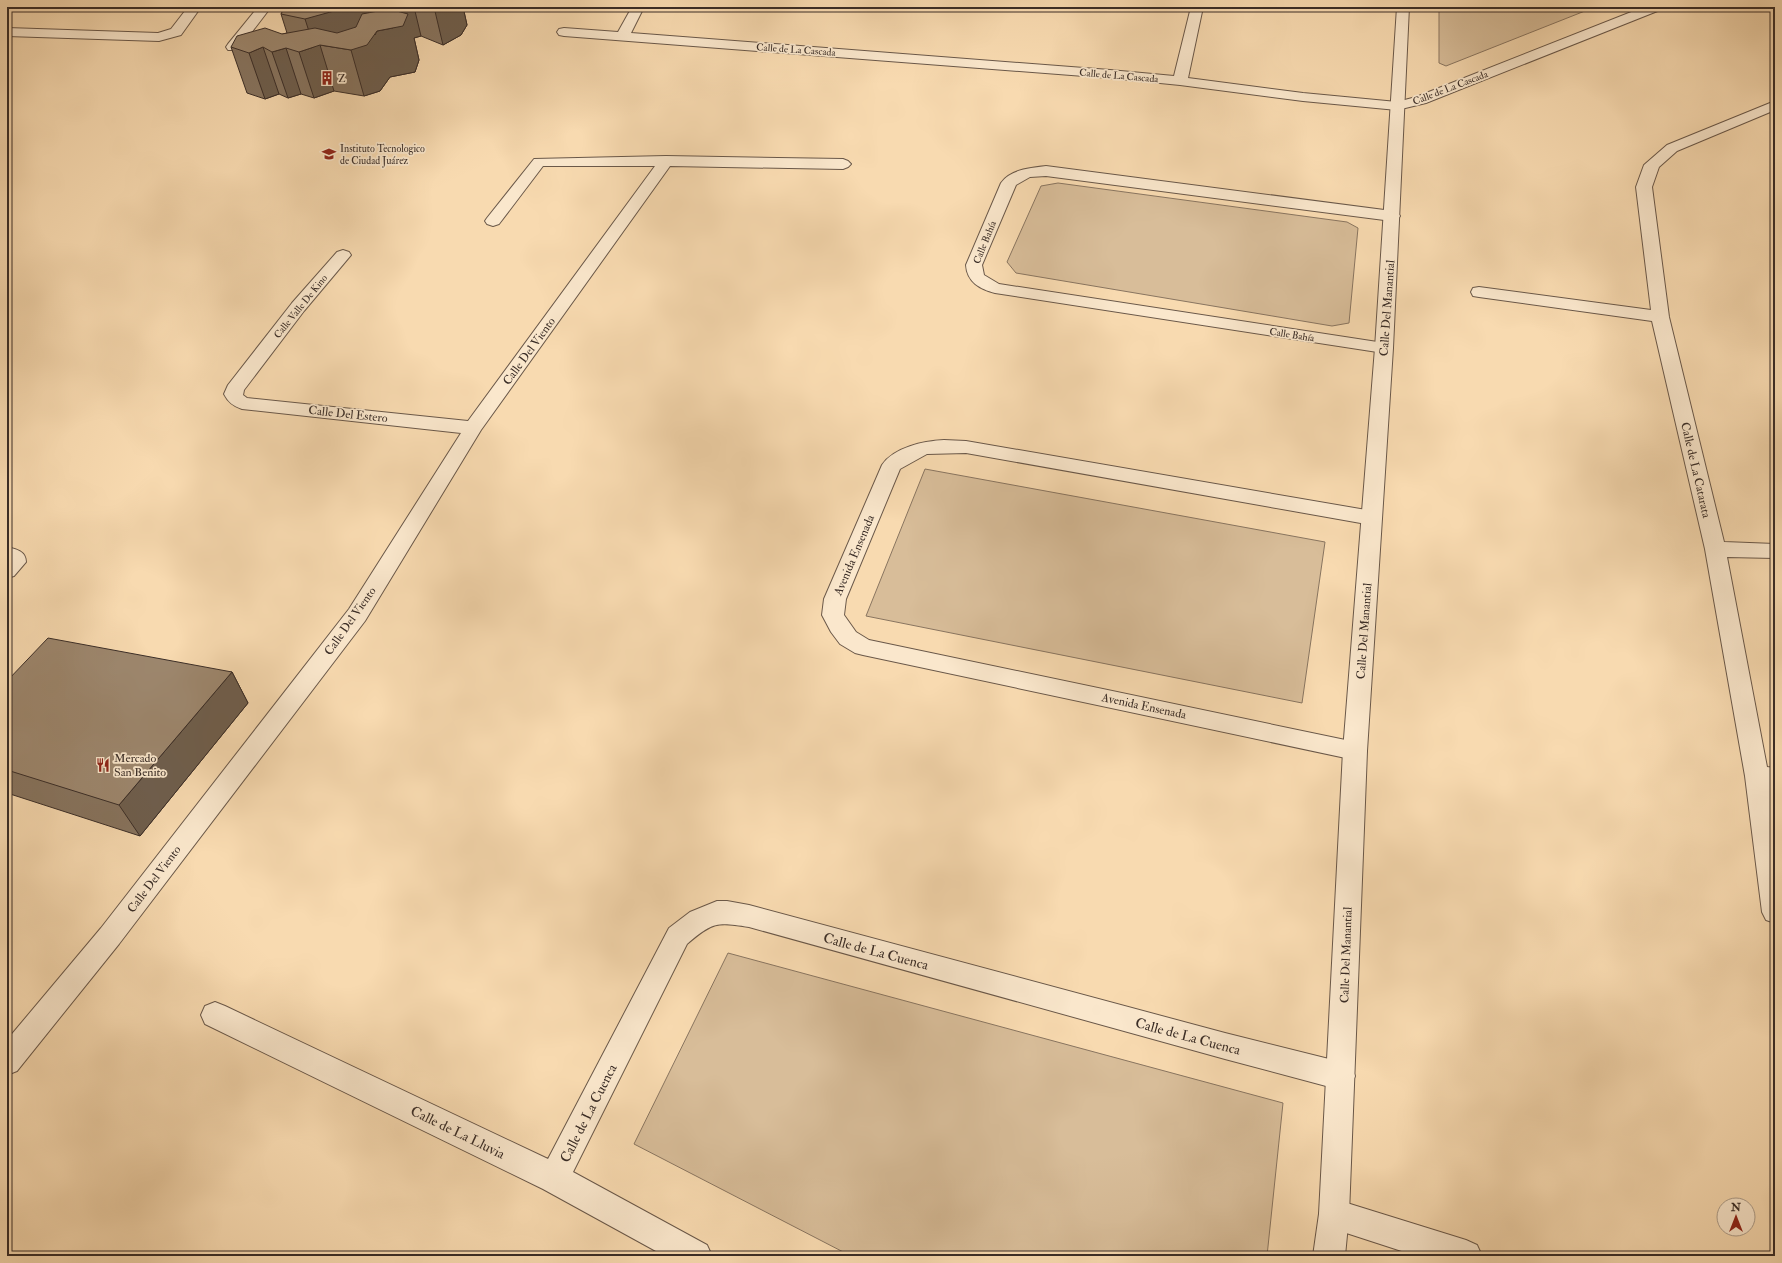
<svg xmlns="http://www.w3.org/2000/svg" width="1782" height="1263" font-family="'IM FELL Double Pica',serif">
<style>
.green{fill:#d8bd99;stroke:#897560}
.lines{fill:none;stroke-linecap:round;stroke-linejoin:round}
.service-casing{stroke:#6a5849;stroke-width:2}
.minor-casing{stroke:#6a5849;stroke-width:2}
.tertiary-casing{stroke:#6a5849;stroke-width:2}
.service{fill:#fae7cc;fill-rule:evenodd}
.minor{fill:#fae7cc;fill-rule:evenodd}
.tertiary{fill:#fae7cc;fill-rule:evenodd}
.wall{fill:#87745f;stroke:#3a2d27}
.shaded-wall{fill:#6e5e4d;stroke:#3a2d27}
.building{fill:#9d876e;stroke:#3a2d27}
.labels{text-anchor:middle;stroke-width:3.5;stroke-linejoin:round;paint-order:stroke}
.far-street-label{font-size:10px;fill:#3a2d27;stroke:#fae7cc}
.far-poi-label{font-size:10px;fill:#3a2d27;stroke:#fae7cc;text-anchor:start}
.street-label{font-size:12px;fill:#3a2d27;stroke:#fae7cc}
.poi-label{font-size:12px;fill:#3a2d27;stroke:#fae7cc;text-anchor:start}
.near-street-label{font-size:14px;fill:#3a2d27;stroke:#fae7cc}
</style>
<rect width="100%" height="100%" fill="#f8dab0"/>
<filter id="stains"><feTurbulence type="fractalNoise" baseFrequency=".005" numOctaves="4"/><feColorMatrix values="0 0 0 0 .2 0 0 0 0 .09 0 0 0 0 .02 0 0 0 .5 -.17"/></filter>
<radialGradient id="worn" r=".72"><stop offset=".6" stop-color="#630" stop-opacity="0"/><stop offset="1" stop-color="#630" stop-opacity=".3"/></radialGradient>
<path class="green" d="M1439,7h156l-149,59 -7,-3z
M1058,183l289,39 11,6 -9,95 -17,3 -316,-53 -9,-11 34,-76z
M925,469l400,73 -23,161 -436,-87z
M728,953l555,150 -16,153h-416l-217,-112z"/>
<g class="lines">
<defs>
<path id="service" d="M188,7h13l-20,28 -22,6 -152,-5v-8l151,5 13,-4z
M258,7h13l-33,43h-10l-2,-3 2,-3z
M7,547c9,2 19,4 19,15l-12,14 -7,2z"/>
<path id="minor" d="M632,7h12l-13,26 479,37 64,6 17,-69h12l-15,71 115,15 94,9 19,-5 228,-90h17l-1,3 -234,93 -29,7 -94,-9 -123,-16 -70,-7 -546,-42 -5,-1 -2,-3 2,-3 5,-1 54,4z
M1775,101v9l-98,41 -18,16 -7,20 17,130 55,225 51,2v14l-48,-1 40,210 8,1v20l-4,-1 4,31v105l-9,-3 -4,-8 -17,-136 -40,-227 -53,-228 -173,-24 -6,-1 -2,-4 2,-4 6,-1 172,23 -15,-123 8,-22 23,-20z
M666,156l177,3 5,2 3,3 -3,3 -5,2 -173,-3 -189,264 -116,191 -246,323 -102,127 -10,4v-35l94,-112 248,-319 112,-176 -219,-24c-9,-3 -14,-7 -18,-15l4,-9 64,-82 45,-51 6,-2 6,2 2,3 -47,56 -60,79 -1,5 4,3 221,23 187,-255h-112l-44,58 -6,2 -6,-2 -2,-3 2,-3 47,-59z
M1046,166l346,45 6,2 2,3 -2,3 -6,2 -346,-45 -16,1 -14,8 -34,80 2,10 15,9 385,59 6,1 3,4 -3,4 -6,1 -389,-60c-15,-4 -28,-11 -29,-28l35,-82c10,-14 30,-15 45,-17z
M944,440l22,1 406,70 7,2 3,5 -3,5 -7,2 -406,-72 -39,1 -27,15 -54,130 -2,16 12,17 13,8 486,102 8,2 4,7 -4,7 -8,2 -492,-105 -8,-2 -15,-9 -9,-12 -9,-17 2,-16 58,-134c12,-18 42,-24 62,-25z
M717,901h10l22,4 476,128 116,29 10,4 4,10 -4,10 -10,4 -116,-31 -476,-132c-33,-5 -36,-5 -62,17l-114,228 134,73 5,11h-47l-122,-67 -338,-165 -4,-9 4,-9 10,-4 10,4 323,153 121,-231 21,-16z
M1334,1199l132,41 11,5 5,11h-65l-83,-27 -11,-4 -4,-11 4,-11z"/>
<path id="tertiary" d="M1397,7h12l-16,341 -26,403 -18,463 -4,42h-32l6,-42 24,-463 32,-403z"/>
</defs>
<use href="#service" class="service-casing"/>
<use href="#minor" class="minor-casing"/>
<use href="#tertiary" class="tertiary-casing"/>
<use href="#service" class="service"/>
<use href="#minor" class="minor"/>
<use href="#tertiary" class="tertiary"/>
</g>
<path class="wall" d="M285,7h178l4,18 -6,10 -18,10 -22,-9 -7,2 5,22 -4,12 -25,5 -10,14 -16,5 -30,-5 -20,7 -13,-4 -13,4 -9,-4 -14,5 -18,-6 -16,-46 56,-14 -6,-19z
M232,672l16,31 -108,133 -133,-43v-112z"/>
<path class="shaded-wall" d="M337,7h30l8,28 2,-4 16,-3 -5,-21h26l7,29 -7,2 5,22 -4,12 -25,5 -10,14 -16,5 -13,-46 -31,-5 14,46 -20,7 -15,-46 15,-5 -9,-28z
M434,7h29l4,18 -6,10 -18,10z
M263,47l16,47 -14,5 -16,-46z
M286,48l15,46 -13,4 -16,-46z
M232,672l16,31 -108,133 -21,-31z"/>
<path class="building" d="M285,7h52l-3,4 -29,8 -24,-5z
M389,9l19,5 -5,12 -26,5 -10,14 -16,5 -31,-5 -21,7 -13,-4 -14,4 -9,-5 -14,6 -18,-6 6,-11 28,-8 17,6 33,-6 22,5 19,-6 6,-13z
M48,638l184,34 -113,133 -112,-35v-89z"/>
<defs>
<symbol id="building-bare" viewBox="-9 -9 18 18"><path d="M-4-6H4V6H1V3H-1V6H-4ZM-2.5-4.3h1.7v1.8h-1.7ZM.8-4.3h1.7v1.8H.8ZM-2.5-1h1.7V.8h-1.7ZM.8-1h1.7V.8H.8Z" fill="#8f2418" stroke="#fae7cc" stroke-width="2.5" paint-order="stroke"/></symbol>
<symbol id="university-bare" viewBox="-9 -9 18 18"><path d="M0-5L7-2L0 1L-7-2ZM-4 1L0 2.5L4 1V4Q0 6-4 4Z" fill="#8f2418" stroke="#fae7cc" stroke-width="2.5" paint-order="stroke"/></symbol>
<symbol id="restaurant-bare" viewBox="-9 -9 18 18"><path d="M-5-6h1v4h1v-4h1v4h1v-4h1v5L-1.5 .5V6h-2V.5L-5-1ZM5-6V6H3V1.5H1.5Q1.5-4 5-6Z" fill="#8f2418" stroke="#fae7cc" stroke-width="2.5" paint-order="stroke"/></symbol>
</defs>
<g fill-rule="evenodd">
<use href="#building-bare" x="317" y="68" width="20" height="20"/>
<use href="#university-bare" x="319" y="144" width="20" height="20"/>
<use href="#restaurant-bare" x="93" y="755" width="20" height="20"/>
</g>
<g class="labels">
<g class="far-street-label">
<text transform="translate(796 49) rotate(4)" y="4">Calle de La Cascada</text>
<text transform="translate(1119 75) rotate(5)" y="4">Calle de La Cascada</text>
<text transform="translate(1450 87) rotate(-21)" y="4">Calle de La Cascada</text>
<text transform="translate(984 242) rotate(-68)" y="4">Calle Bahía</text>
<text transform="translate(300 306) rotate(-51)" y="4">Calle Valle De Kino</text>
<text transform="translate(1292 334) rotate(9)" y="4">Calle Bahía</text>
</g>
<g class="far-poi-label">
<text x="338" y="82">Z</text>
<text x="340" y="152">Instituto Tecnologico<tspan x="340" dy="12">de Ciudad Juárez</tspan></text>
</g>
<g class="street-label">
<text transform="translate(1387 308) rotate(-86)" y="4">Calle Del Manantial</text>
<text transform="translate(529 351) rotate(-54)" y="4">Calle Del Viento</text>
<text transform="translate(348 414) rotate(6)" y="4">Calle Del Estero</text>
<text transform="translate(1696 470) rotate(77)" y="4">Calle de La Catarata</text>
<text transform="translate(854 555) rotate(-67)" y="4">Avenida Ensenada</text>
<text transform="translate(350 621) rotate(-55)" y="4">Calle Del Viento</text>
<text transform="translate(1364 631) rotate(-86)" y="4">Calle Del Manantial</text>
<text transform="translate(1144 706) rotate(12)" y="4">Avenida Ensenada</text>
<text transform="translate(154 879) rotate(-53)" y="4">Calle Del Viento</text>
<text transform="translate(1346 955) rotate(-88)" y="4">Calle Del Manantial</text>
</g>
<g class="poi-label">
<text x="114" y="762">Mercado<tspan x="114" dy="14">San Benito</tspan></text>
</g>
<g class="near-street-label">
<text transform="translate(876 951) rotate(15)" y="5">Calle de La Cuenca</text>
<text transform="translate(1188 1036) rotate(15)" y="5">Calle de La Cuenca</text>
<text transform="translate(588 1113) rotate(-63)" y="5">Calle de La Cuenca</text>
<text transform="translate(458 1132) rotate(26)" y="5">Calle de La Lluvia</text>
</g>
</g>
<rect width="1782" height="1263" fill="none" stroke="#f8dab0" stroke-width="24"/>
<rect x="8" y="8" width="1766" height="1247" fill="none" stroke="#3a2d27" stroke-width="2"/>
<rect x="12" y="12" width="1758" height="1239" fill="none" stroke="#3a2d27"/>
<g transform="translate(1736 1217)"><circle r="19" fill="#fae7cc" stroke="#ad9d8a"/>
<path d="M0-3L7 15L0 10L-7 15Z" fill="#8f2418"/>
<text y="-6" font-size="11" font-weight="bold" text-anchor="middle" fill="#3a2d27">N</text>
</g>
<rect width="100%" height="100%" filter="url(#stains)"/>
<rect width="100%" height="100%" fill="url(#worn)"/>
</svg>
